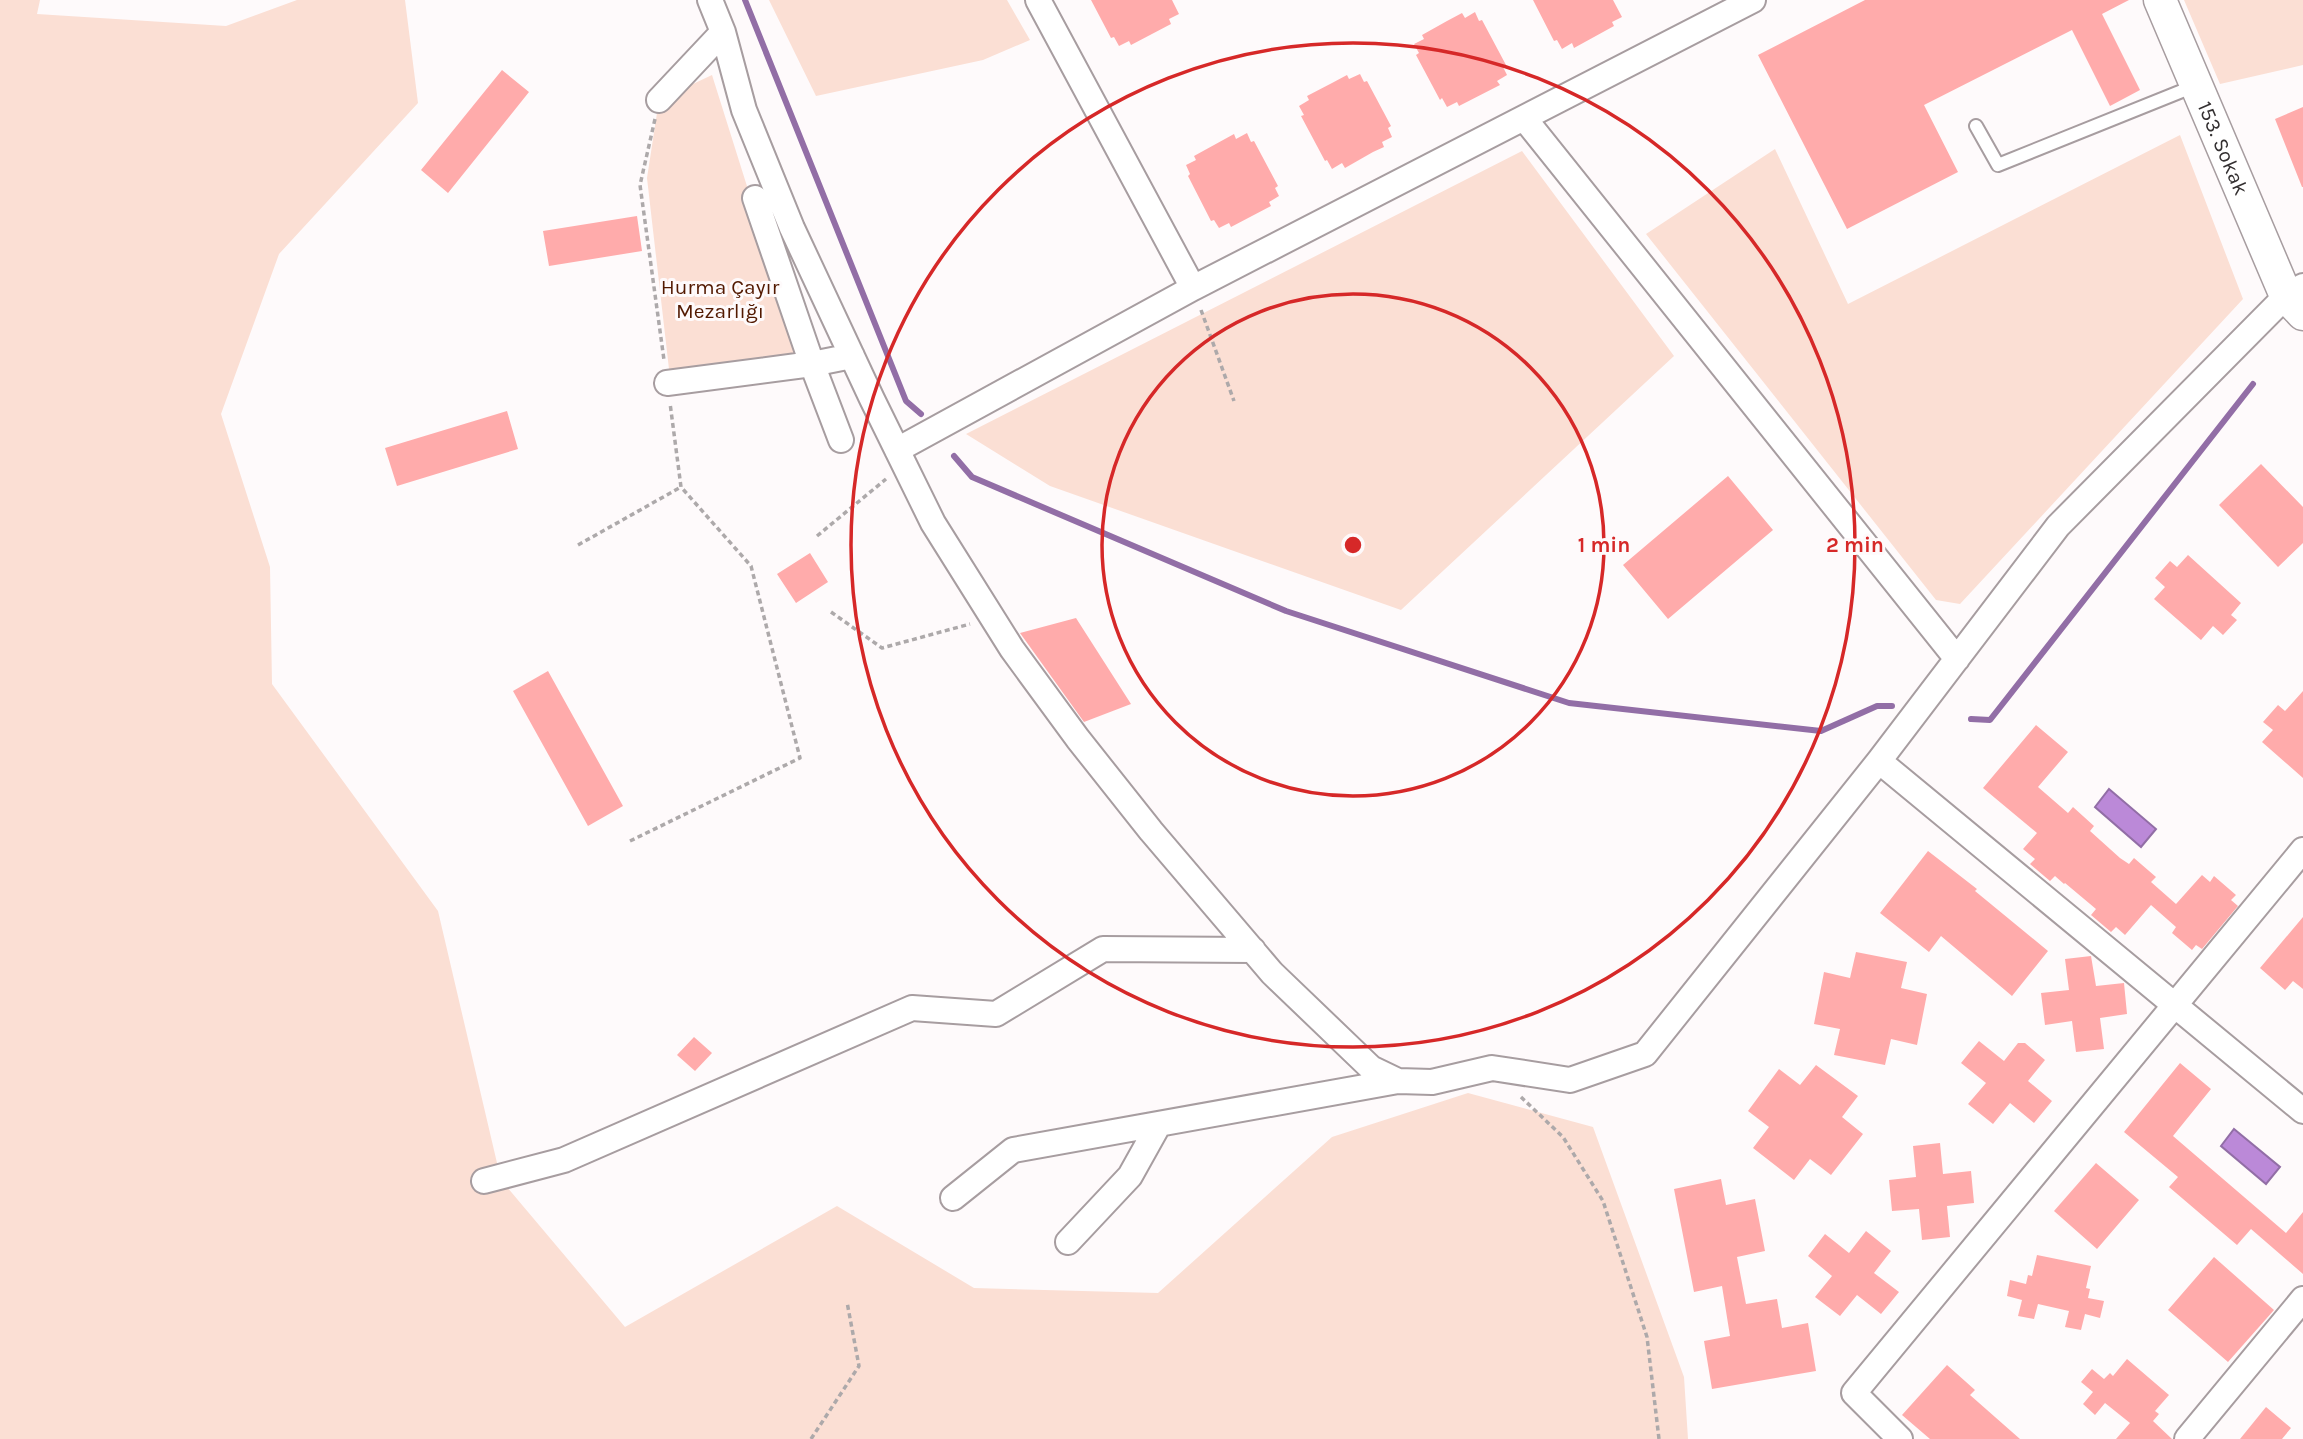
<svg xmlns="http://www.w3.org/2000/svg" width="2303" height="1439" font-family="Karla,sans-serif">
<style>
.green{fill:#fbdfd4}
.water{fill:#bb89d8;stroke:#926ea6;stroke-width:2}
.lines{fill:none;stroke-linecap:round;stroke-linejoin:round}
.stream{stroke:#926ea6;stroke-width:6}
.building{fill:#ffabab}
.service-casing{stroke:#a79da0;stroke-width:16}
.minor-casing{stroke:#a79da0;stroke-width:28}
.tertiary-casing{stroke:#a79da0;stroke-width:35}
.path{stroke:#ada9aa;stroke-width:3.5;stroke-dasharray:5 3.5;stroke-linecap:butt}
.service{stroke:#fff;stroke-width:12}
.minor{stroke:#fff;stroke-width:24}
.tertiary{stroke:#fff;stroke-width:32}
.ring{fill:none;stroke:#d62828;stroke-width:3.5}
.labels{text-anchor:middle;stroke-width:6;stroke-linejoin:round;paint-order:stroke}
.street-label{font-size:21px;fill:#343031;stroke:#fefafb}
.park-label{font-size:21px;fill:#521900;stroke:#fefafb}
.centre{fill:#d62828;stroke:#fefafb;stroke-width:3.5}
.ring-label{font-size:21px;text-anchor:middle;font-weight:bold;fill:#d62828;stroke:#fefafb;stroke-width:6;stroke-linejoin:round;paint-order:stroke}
</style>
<rect width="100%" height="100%" fill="#fefafb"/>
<path class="green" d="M0,0h40l-3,14 189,12 71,-26h108l13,103 -139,151 -58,160 49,153 2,117 166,227 63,269 124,147 212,-121 137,82 184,5 174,-156 136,-44 125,34 91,250 4,62h-1688z
M769,0h238l23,40 -47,20 -167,36z
M2184,0h119v65l-83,19z
M712,75l89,283 -132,11 -22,-191 12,-78z
M2180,135l63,164 -283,305 -24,-4 -290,-366 129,-85 73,155z
M1522,151l152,205 -273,254 -351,-124 -84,-52z"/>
<path class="water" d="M2109,789l47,40 -15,18 -46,-40z
M2234,1129l46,38 -14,17 -45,-38z"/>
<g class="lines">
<path class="stream" d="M745,0l161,401 15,13
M954,456l18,21 314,134 283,92 252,28 56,-25h15
M1971,719l19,1 263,-336"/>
</g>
<path class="building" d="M1091,0h81l7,14 -10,5 2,5 -40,21 -2,-4 -10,5 -5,-9 -3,1z
M1533,0h80l9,17 -10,5 2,4 -40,22 -2,-5 -10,6 -5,-9 -3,1z
M1865,0h264l-27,14 38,76 -30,16 -38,-76 -148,75 34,67 -111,57 -89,-174z
M1475,12l4,9 3,-1 24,45 -3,2 4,8 -10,6 3,4 -41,21 -2,-4 -10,5 -5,-9 -2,2 -24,-45 3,-2 -5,-9 10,-5 -2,-4 25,-14 15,-8 3,5z
M502,70l27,22 -81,101 -27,-23z
M1360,74l4,8 3,-1 24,45 -3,2 4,9 -10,5 2,5 -11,5 -28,16 -3,-5 -10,6 -5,-9 -2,1 -24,-45 3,-1 -5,-9 10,-6 -2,-4 25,-13 15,-8 2,4z
M2303,107v80h-1l-27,-68z
M1247,133l4,9 3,-1 24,45 -3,2 4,8 -10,6 2,4 -40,21 -2,-4 -10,5 -5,-8 -3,1 -23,-45 2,-2 -4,-9 10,-5 -2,-4 40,-22 2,5z
M637,216l5,35 -93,15 -6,-35z
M507,411l11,38 -121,37 -12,-38z
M2261,464l42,43v36l-25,24 -59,-62z
M1728,476l45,54 -105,89 -45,-54z
M810,553l18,29 -32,21 -19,-29z
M2188,555l53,48 -10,12 6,5 -14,15 -10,-9 -12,14 -47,-41 11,-12 -10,-9 15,-17 7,6z
M1076,618l55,86 -47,18 -64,-89z
M548,671l75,135 -35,20 -75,-135z
M2303,691v87l-41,-36 11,-12 -10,-8 15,-17 7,6z
M2036,725l32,27 -30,35 30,26 5,-6 21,19 -4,5 30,27 9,6 5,-6 22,19 -5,5 25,22 26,-29 8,7 4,-6 22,19 -5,5 7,6 -36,43 -6,-4 -4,5 -20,-17 4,-6 -25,-22 -26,30 -9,-8 -5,5 -20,-17 5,-6 -31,-26 -1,1 -9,-8 -5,5 -20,-17 5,-5 -12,-10 14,-16 -54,-45z
M1928,851l49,38 -2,2 73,60 -36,45 -71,-60 -12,16 -49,-39z
M2303,917v72l-10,-8 -8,9 -25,-22z
M1856,952l51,10 -6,26 26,6 -10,51 -26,-6 -6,26 -51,-10 6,-26 -26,-5 10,-52 26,6z
M2091,956l5,30 28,-3 3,31 -27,4 4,31 -28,3 -4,-31 -27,4 -4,-32 28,-3 -4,-31z
M694,1037l18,16 -17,18 -18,-16z
M1979,1041l25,20 14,-18h7l20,17 -17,21 24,20 -18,22 -24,-20 -17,21 -25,-20 18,-21 -25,-20z
M2180,1063l31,26 -38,47 113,97 17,-21v62l-52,-45 -14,16 -68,-58 9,-10 -54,-45z
M1816,1065l42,31 -16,21 21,17 -32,41 -21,-16 -16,21 -41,-32 16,-21 -21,-16 31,-42 21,16z
M1940,1143l3,31 28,-3 3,32 -27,3 3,31 -28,3 -3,-31 -27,2 -3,-31 27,-3 -3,-31z
M2096,1163l43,37 -42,49 -43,-38z
M1721,1179l5,26 29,-6 10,52 -28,6 9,47 31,-5 5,29 26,-5 8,48 -104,18 -8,-48 26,-5 -8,-50 -28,6 -20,-103z
M1866,1231l25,20 -17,22 25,19 -18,22 -24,-19 -17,21 -25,-19 17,-21 -24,-20 17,-22 24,19z
M2037,1255l54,11 -5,22 4,1 -2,9 16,3 -4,17 -15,-4 -4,16 -16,-3 4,-16 -31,-7 -4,15 -16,-3 4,-16 -15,-4 3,-16 16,4 2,-9 4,1z
M2214,1257l60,53 -46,52 -60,-52z
M2127,1359l42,36 -14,16 4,3 -6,7 19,18h-56l14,-16 -25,-20 -10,12 -12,-11 10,-12 -12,-10 11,-13 12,10 6,-6 3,3z
M1947,1365l28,25 -5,5 50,44h-90l-28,-24z
M2266,1407l25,21 -9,11h-42z"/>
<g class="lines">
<defs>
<path id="service" d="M1976,126l22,39 199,-80"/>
<path id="minor" d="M710,0l13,32 21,78 48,118 80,171 61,124 79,126 66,90 73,92 121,142 99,95 27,13 34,1 60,-14 78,12 75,-26 234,-293 179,-235 228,-230 17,-10
M1038,0l155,288
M659,100l64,-68
M1524,118l433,541
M755,198l57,166 40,-8
M667,383l145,-19 29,76
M897,450l296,-162 560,-288
M1879,761l424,350
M484,1181l80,-21 348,-152 84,6 107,-65 150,1
M953,1198l60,-48 385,-69
M1068,1242l62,-66 29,-52
M1900,1439l-46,-46 449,-543
M2187,1439l116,-140"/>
<g id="tertiary">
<path id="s1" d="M2160,0l126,296 17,18"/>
</g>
</defs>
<use href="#service" class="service-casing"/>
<use href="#minor" class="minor-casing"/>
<use href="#tertiary" class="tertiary-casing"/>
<path class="path" d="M655,119l-15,66 24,175
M1201,310l33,91
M817,536l69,-57
M578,545l103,-58
M831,612l51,36 88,-24
M630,841l170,-83 -49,-192 -70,-79 -11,-84
M1521,1097l42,40 40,64 44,136 12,102
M811,1439l48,-73 -12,-64"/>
<use href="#service" class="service"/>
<use href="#minor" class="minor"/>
<use href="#tertiary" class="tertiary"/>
</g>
<g class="ring">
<circle cx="1353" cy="545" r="251"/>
<circle cx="1353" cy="545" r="502"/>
</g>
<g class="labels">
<g class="street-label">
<text dy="7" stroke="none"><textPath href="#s1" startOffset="161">153. Sokak</textPath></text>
</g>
<g class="park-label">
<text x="720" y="294">Hurma Çayır<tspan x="720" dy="24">Mezarlığı</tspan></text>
</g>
</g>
<circle cx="1353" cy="545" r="10" class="centre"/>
<g class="ring-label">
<text x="1604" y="552">1 min</text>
<text x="1855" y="552">2 min</text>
</g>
</svg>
